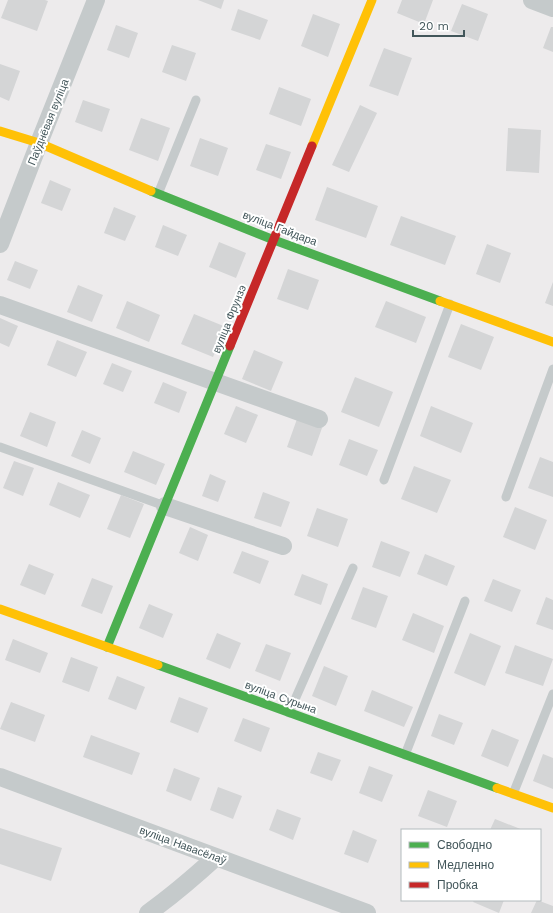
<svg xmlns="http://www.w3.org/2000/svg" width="553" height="913" font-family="'Work Sans',sans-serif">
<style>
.building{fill:#d4d5d6}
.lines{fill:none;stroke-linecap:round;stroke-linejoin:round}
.lane{stroke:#c5cacb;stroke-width:9}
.street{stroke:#c5cacb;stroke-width:18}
.fast{stroke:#4caf50;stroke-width:9}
.slow{stroke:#ffc107;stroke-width:9}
.jam{stroke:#c62828;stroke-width:9}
.labels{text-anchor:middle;stroke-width:4;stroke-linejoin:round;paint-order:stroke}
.street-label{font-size:11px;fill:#42565a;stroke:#fff}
</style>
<rect width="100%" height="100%" fill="#edebec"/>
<path class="building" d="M8,0h37l3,1 -11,30 -36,-13z
M198,0h26l-3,9z
M402,0h31l-9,24 -27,-11z
M462,4l26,10 -10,27 -27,-10z
M238,9l30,11 -8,20 -29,-10z
M313,14l27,10 -12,33 -27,-11z
M116,25l22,8 -9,25 -22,-8z
M551,27h2v25l-10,-4z
M172,45l24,8 -10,28 -24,-9z
M384,48l28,10 -14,38 -29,-10z
M0,64l20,7 -11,30 -9,-4z
M279,87l32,12 -10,27 -32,-12z
M83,100l27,9 -8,23 -27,-10z
M360,105l17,8 -28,59 -17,-7z
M141,118l29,10 -12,33 -29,-11z
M508,128l33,2 -2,43 -33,-2z
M200,138l28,10 -10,28 -28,-10z
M266,144l25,8 -10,27 -25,-9z
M50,180l21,9 -9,22 -21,-8z
M327,187l51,19 -12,32 -51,-18z
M114,207l22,9 -11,25 -21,-8z
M401,216l55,20 -11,29 -55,-20z
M163,225l24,10 -9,21 -23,-9z
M219,242l27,11 -10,25 -27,-11z
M487,244l24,9 -11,30 -24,-9z
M15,261l23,9 -8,19 -23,-9z
M288,269l31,11 -11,30 -31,-11z
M553,282v24l-8,-3z
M78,285l25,10 -11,27 -25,-10z
M127,301l33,14 -11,27 -33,-14z
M386,301l40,16 -10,26 -41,-16z
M194,314l32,13 -13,30 -32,-13z
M0,318l18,8 -9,21 -9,-4z
M461,324l33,13 -13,33 -33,-13z
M57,340l30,12 -11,25 -29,-12z
M254,350l29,12 -12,29 -29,-12z
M112,363l20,8 -9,21 -20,-8z
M355,377l38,15 -14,35 -38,-15z
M163,382l24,10 -8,21 -25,-10z
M236,406l22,9 -12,28 -22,-9z
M431,406l42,17 -12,30 -41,-17z
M30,412l26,10 -9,25 -27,-11z
M297,419l25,9 -10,28 -25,-9z
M82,430l19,8 -11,26 -19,-8z
M349,439l29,11 -11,26 -28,-11z
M133,451l32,13 -9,21 -32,-13z
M540,457l13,5v35l-25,-9z
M14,461l20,7 -11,28 -20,-8z
M414,466l37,14 -14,33 -36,-14z
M210,474l16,7 -8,21 -16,-6z
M58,482l32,13 -10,23 -31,-13z
M263,492l27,10 -9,25 -27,-9z
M121,495l23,9 -14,34 -23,-9z
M515,507l32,13 -12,30 -32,-13z
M317,508l31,11 -10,28 -31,-11z
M190,527l18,8 -10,26 -19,-8z
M381,541l29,11 -10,25 -28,-10z
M242,551l27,10 -9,23 -27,-11z
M425,554l30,12 -8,20 -30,-12z
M29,564l25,10 -9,21 -25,-10z
M302,574l26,10 -7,21 -27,-10z
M92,578l21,8 -11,28 -21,-8z
M493,579l28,11 -9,22 -28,-11z
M363,587l25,9 -12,32 -25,-9z
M546,597l7,3v30l-17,-6z
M149,604l24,10 -10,24 -24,-10z
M413,613l31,13 -10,27 -32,-13z
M217,633l24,10 -11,26 -24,-10z
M470,633l31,13 -16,40 -31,-13z
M13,639l35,14 -8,20 -35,-13z
M266,644l25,9 -11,28 -25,-10z
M515,645l38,14 -10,27 -38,-13z
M71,657l27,10 -9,25 -27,-10z
M324,666l24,10 -12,30 -24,-10z
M117,676l28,11 -9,23 -28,-11z
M372,690l41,17 -9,20 -40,-16z
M179,697l29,11 -10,25 -28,-11z
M11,702l34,13 -10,27 -35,-13z
M439,714l24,9 -9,22 -23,-9z
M243,718l27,10 -9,24 -27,-11z
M492,729l27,11 -11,27 -27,-11z
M91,735l49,18 -8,22 -49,-18z
M318,752l23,8 -9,21 -22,-8z
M543,754l10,4v31l-20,-8z
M369,766l24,9 -11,27 -23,-9z
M174,768l26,10 -9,23 -25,-10z
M218,787l24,9 -9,23 -23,-9z
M428,790l29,11 -10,26 -29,-11z
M277,809l24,9 -8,22 -24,-10z
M495,819l28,11h-33z
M0,828l62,20 -11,33 -51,-17z
M353,830l24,10 -9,23 -24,-9z
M474,900h30l-5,13 -26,-11z
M537,900l16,6v7h-22z"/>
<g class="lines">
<path class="lane" d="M158,194l38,-94
M0,447l165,59
M384,480l66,-176
M506,497l47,-128
M289,713l64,-145
M405,755l60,-154
M513,794l40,-100"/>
<path class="street" d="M532,0l21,8
M0,244l39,-101 57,-143
M0,305l319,114
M165,506l118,40
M0,777l367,136
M148,913c24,-17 46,-36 68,-56"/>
<path class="fast" d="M151,191l123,49 166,61
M107,647l123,-301
M158,665l339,123"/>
<path class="slow" d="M0,131l39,12 112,48
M312,146l60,-146
M440,301l113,41
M0,609l158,56
M497,788l56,20"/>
<path class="jam" d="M230,346l82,-200"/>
</g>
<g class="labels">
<g class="street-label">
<text transform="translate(48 122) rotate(-68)" y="4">Паўднёвая вуліца</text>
<text transform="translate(280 228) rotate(21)" y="4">вуліца Гайдара</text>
<text transform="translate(229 319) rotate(-68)" y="4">вуліца Фрунзэ</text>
<text transform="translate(281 697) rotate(20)" y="4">вуліца Сурына</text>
<text transform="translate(183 845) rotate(20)" y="4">вуліца Навасёлаў</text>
</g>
</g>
<rect x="401" y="829" width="140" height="72" fill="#ffffff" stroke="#b3bbbd"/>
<rect x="409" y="842" width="20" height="6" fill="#4caf50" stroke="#b3bbbd"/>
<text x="437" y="849" font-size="12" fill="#42565a">Свободно</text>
<rect x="409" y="862" width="20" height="6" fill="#ffc107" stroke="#b3bbbd"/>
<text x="437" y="869" font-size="12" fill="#42565a">Медленно</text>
<rect x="409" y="882" width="20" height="6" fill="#c62828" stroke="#b3bbbd"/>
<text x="437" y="889" font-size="12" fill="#42565a">Пробка</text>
<path d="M413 30v6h51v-6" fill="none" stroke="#42565a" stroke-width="2"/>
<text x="419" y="30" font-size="12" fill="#42565a" stroke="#ffffff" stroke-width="3" paint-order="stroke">20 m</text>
</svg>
